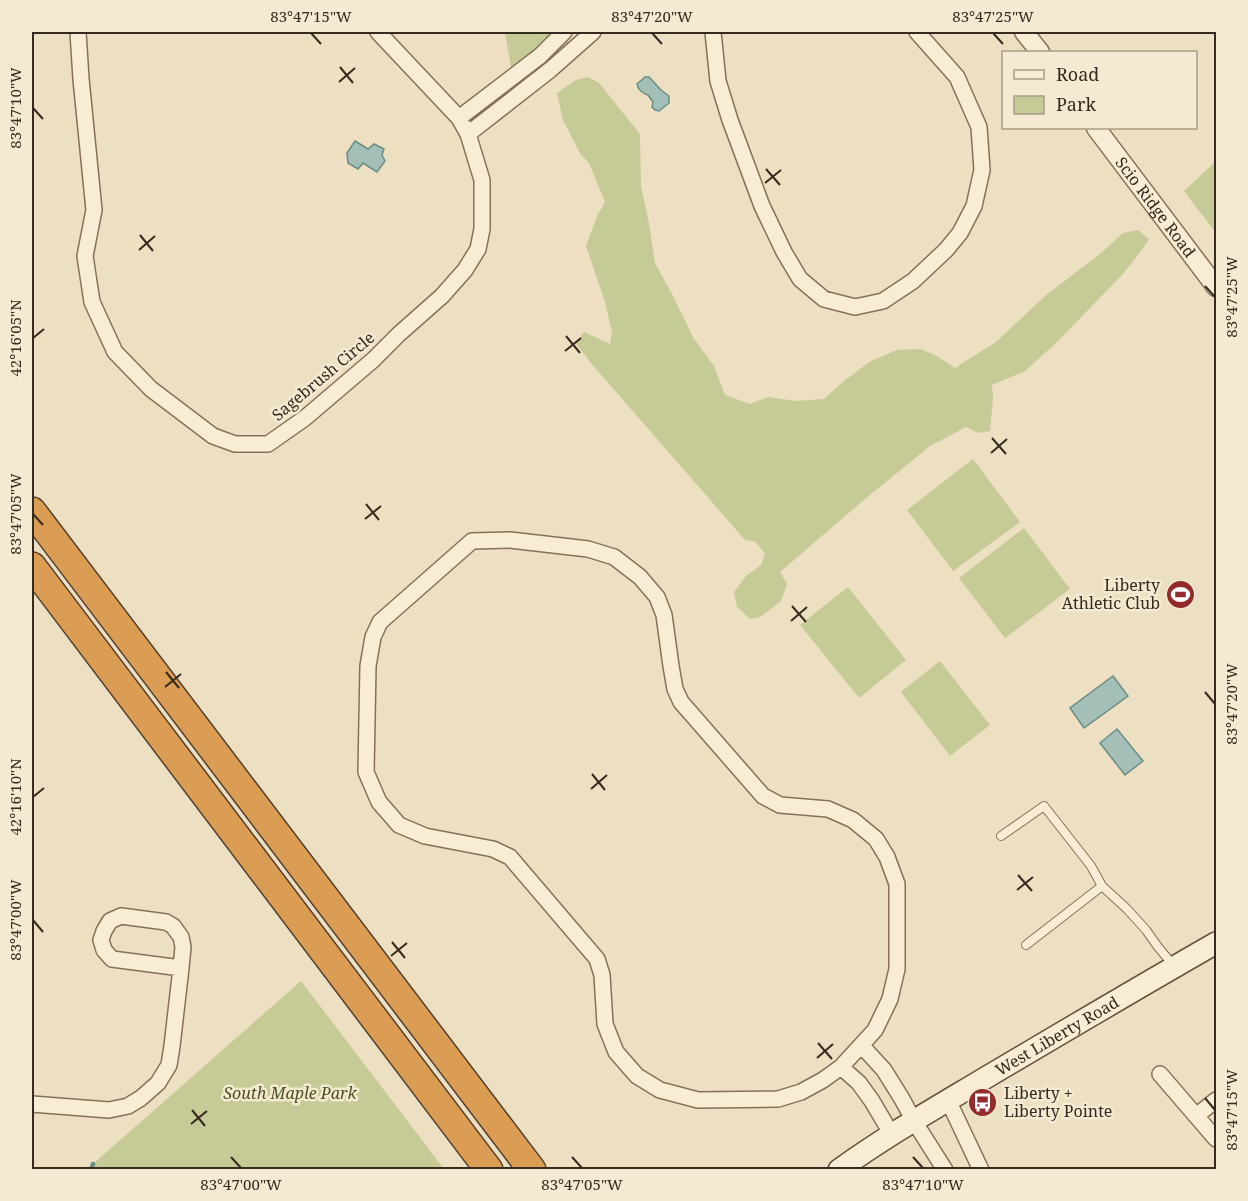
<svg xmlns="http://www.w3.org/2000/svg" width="1248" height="1201" font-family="'Noto Serif',serif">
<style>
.green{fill:#c5ca96}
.water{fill:#a4bfb7;stroke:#6b8d84;stroke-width:1.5}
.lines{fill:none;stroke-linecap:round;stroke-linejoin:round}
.stream{stroke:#6b8d84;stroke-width:4.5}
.service-casing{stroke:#867059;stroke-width:10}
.minor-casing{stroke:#867059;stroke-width:18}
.tertiary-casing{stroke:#867059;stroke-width:21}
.secondary-casing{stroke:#67513d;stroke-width:24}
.motorway-casing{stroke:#533f2e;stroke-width:30}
.service{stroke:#f8edd4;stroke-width:8}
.minor{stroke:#f8edd4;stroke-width:15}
.tertiary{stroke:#f8edd4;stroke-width:18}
.secondary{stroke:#f8edd4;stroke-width:21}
.motorway{stroke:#db9d53;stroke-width:27}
.ticks{fill:none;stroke:#36291d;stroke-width:2}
.labels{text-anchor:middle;stroke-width:5;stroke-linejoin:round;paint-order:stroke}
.street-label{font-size:16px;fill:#36291d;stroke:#f4e9d1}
.poi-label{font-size:16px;fill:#36291d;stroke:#f4e9d1;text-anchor:end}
.park-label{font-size:16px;font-style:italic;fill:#475224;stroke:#f4e9d1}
.neatline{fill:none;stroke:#36291d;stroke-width:2}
.ticks-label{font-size:15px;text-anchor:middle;fill:#36291d}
</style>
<rect width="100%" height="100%" fill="#eddfc1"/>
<path class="green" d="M505,32h62l2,23 -54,36z
M588,77l11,6 41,51 1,52 8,37 6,40 17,31 22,45 20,27 11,29 25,9 18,-7 28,4 28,-2 20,-18 27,-20 26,-11 24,-1 16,7 18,12 41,-26 49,-46 55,-42 23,-21 15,-3 11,9 -7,11 -20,25 -66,68 -31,28 -33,14 1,13 -3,33 -12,2 -12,-6 -36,19 -65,53 -85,73 7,12 -6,17 -21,16 -10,2 -13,-12 -3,-15 12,-16 15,-11 4,-11 -9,-12 -11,-2 -155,-178 -14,-19 8,-11 26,12 2,-12 -7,-30 -19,-56 11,-30 8,-14 -16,-39 -8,-8 -18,-35 -6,-27 19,-13z
M1216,161v72l-32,-42z
M973,459l47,63 -67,49 -46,-61z
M1024,528l46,61 -65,49 -46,-60z
M848,587l58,73 -47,38 -59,-73z
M940,661l50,64 -40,31 -49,-64z
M301,981l143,188h-357l6,-5z"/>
<path class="water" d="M645,77h4l12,13 8,6v7l-10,8 -4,-1 -3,-3 1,-5 -5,-7c-6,-2 -10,-5 -11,-11z
M355,141l13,8 6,-5 10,5 -2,6 3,6 -8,11 -14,-9 -5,6 -10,-6 -1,-10z
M1113,676l15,20 -44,32 -14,-20z
M1117,729l26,32 -18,14 -25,-32z"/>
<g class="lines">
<path class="stream" d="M91,1170l2,-6"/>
<defs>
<path id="service" d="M1001,836l43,-30 47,60 11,20 25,23 19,21 12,17 16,19
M1026,945l76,-59"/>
<path id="minor" d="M78,32l3,47 13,131 -9,46 7,46 23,50 36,37 62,47 22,8h33l37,-26 68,-58 26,-26 43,-38 23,-26 13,-21 4,-20v-49l-14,-46 -9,-16 -81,-86
M713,32l5,49 12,39 32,86 22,46 16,27 24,20 31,8 28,-6 30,-20 33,-31 14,-17 14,-27 8,-36 -3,-43 -22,-50 -40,-45
M459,118l81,-62 24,-24
M468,134l82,-64 43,-38
M510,540l78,9 26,8 26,20 17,20 7,18 7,51 4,23 6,13 82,94 17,9 48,4 25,11 23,19 11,18 10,27v85l-7,30 -15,31 -34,37 -18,13 -22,12 -23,7 -80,1 -38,-10 -23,-14 -21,-24 -11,-28 -3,-49 -5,-16 -87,-102 -17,-8 -68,-13 -26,-11 -20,-23 -13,-30 2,-106 5,-29 7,-15 92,-81z
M862,1046l22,24 18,29 12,22 31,49
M841,1067l18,16 13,18 20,34
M1160,1074l56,65
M948,1100l33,70
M32,1104l77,6 19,-4 13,-8 17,-15 11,-18 3,-19 9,-78 2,-21 -2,-10 -8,-11 -7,-4 -45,-6 -11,5 -6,10 -3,9 3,10 8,9 69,9
M1196,1116l20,-16"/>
<g id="tertiary">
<path d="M1024,32l16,20"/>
<path id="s1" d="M1096,128l120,159"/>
</g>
<g id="secondary">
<path id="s2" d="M839,1170c47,-34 98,-63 148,-93 76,-45 152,-90 229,-134"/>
</g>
<path id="motorway" d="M32,511l500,659
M32,566l457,604"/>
</defs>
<use href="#service" class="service-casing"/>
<use href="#minor" class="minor-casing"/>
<use href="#tertiary" class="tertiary-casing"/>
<use href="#secondary" class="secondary-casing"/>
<use href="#motorway" class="motorway-casing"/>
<use href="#service" class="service"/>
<use href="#minor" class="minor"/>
<use href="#tertiary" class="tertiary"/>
<use href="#secondary" class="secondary"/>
<use href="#motorway" class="motorway"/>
</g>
<path class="ticks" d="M311,33l10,11M652,33l10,11M993,33l10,11M340,67l13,16M339,82l16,-14M33,108l10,11M766,169l14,16M765,183l16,-13M140,235l13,16M139,250l16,-14M1205,286l10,11M566,336l14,17M33,338l11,-9M565,351l16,-13M992,438l14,16M991,453l16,-14M366,504l13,16M33,514l10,11M365,519l16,-13M792,606l14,16M791,621l16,-14M166,672l13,16M165,687l16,-13M1205,692l10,12M592,774l13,16M591,789l16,-14M33,797l11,-9M1018,875l14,16M1017,890l16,-13M33,920l10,12M392,942l13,16M391,956l16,-13M818,1043l14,16M817,1058l16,-14M1205,1098l10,12M192,1110l13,16M191,1124l16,-13M231,1157l10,11M572,1157l10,11M913,1157l10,11"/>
<defs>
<symbol id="stadium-disc" viewBox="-11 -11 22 22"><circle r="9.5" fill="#932b2d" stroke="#f4e9d1"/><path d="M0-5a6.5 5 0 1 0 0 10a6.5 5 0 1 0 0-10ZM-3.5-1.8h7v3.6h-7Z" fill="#fff"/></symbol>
<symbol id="bus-disc" viewBox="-11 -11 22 22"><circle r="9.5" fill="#932b2d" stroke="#f4e9d1"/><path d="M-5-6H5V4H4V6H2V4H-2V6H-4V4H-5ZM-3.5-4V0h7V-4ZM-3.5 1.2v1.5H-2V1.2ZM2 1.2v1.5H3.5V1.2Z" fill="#fff"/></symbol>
</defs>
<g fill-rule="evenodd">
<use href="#stadium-disc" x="1164" y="578" width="33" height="33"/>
<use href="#bus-disc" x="966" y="1086" width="33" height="33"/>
</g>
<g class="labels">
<g class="street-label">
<text dy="6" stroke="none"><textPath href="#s1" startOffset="99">Scio Ridge Road</textPath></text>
<text transform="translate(323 376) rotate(-40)" y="6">Sagebrush Circle</text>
<text dy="6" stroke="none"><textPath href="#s2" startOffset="256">West Liberty Road</textPath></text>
</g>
<g class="poi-label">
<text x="1160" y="591">Liberty<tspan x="1160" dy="18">Athletic Club</tspan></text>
<text x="1004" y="1099" text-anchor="start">Liberty +<tspan x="1004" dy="18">Liberty Pointe</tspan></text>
</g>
<g class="park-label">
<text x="290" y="1099">South Maple Park</text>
</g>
</g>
<rect width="1248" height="1201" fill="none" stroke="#f4e9d1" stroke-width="66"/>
<rect x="1002" y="51" width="195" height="78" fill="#f4e9d1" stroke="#a89c89" stroke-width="1.5"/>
<rect x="1014" y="70" width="30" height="9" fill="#f8edd4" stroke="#a89c89" stroke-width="1.5"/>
<text x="1056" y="81" font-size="18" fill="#36291d">Road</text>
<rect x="1014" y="96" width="30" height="18" fill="#c5ca96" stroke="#a89c89" stroke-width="1.5"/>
<text x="1056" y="111" font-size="18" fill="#36291d">Park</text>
<rect x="33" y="33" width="1182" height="1135" class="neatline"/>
<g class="ticks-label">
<text x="311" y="22">83°47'15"W</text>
<text x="652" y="22">83°47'20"W</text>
<text x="993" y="22">83°47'25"W</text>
<text transform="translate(16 108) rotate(-90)" y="5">83°47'10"W</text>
<text transform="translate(1232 297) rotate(-90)" y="5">83°47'25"W</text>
<text transform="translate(16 338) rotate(-90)" y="5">42°16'05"N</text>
<text transform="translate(16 514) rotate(-90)" y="5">83°47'05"W</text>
<text transform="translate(1232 704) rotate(-90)" y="5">83°47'20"W</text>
<text transform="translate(16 797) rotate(-90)" y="5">42°16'10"N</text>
<text transform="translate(16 920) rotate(-90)" y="5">83°47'00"W</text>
<text transform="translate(1232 1110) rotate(-90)" y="5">83°47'15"W</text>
<text x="241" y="1190">83°47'00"W</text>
<text x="582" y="1190">83°47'05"W</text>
<text x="923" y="1190">83°47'10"W</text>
</g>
</svg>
